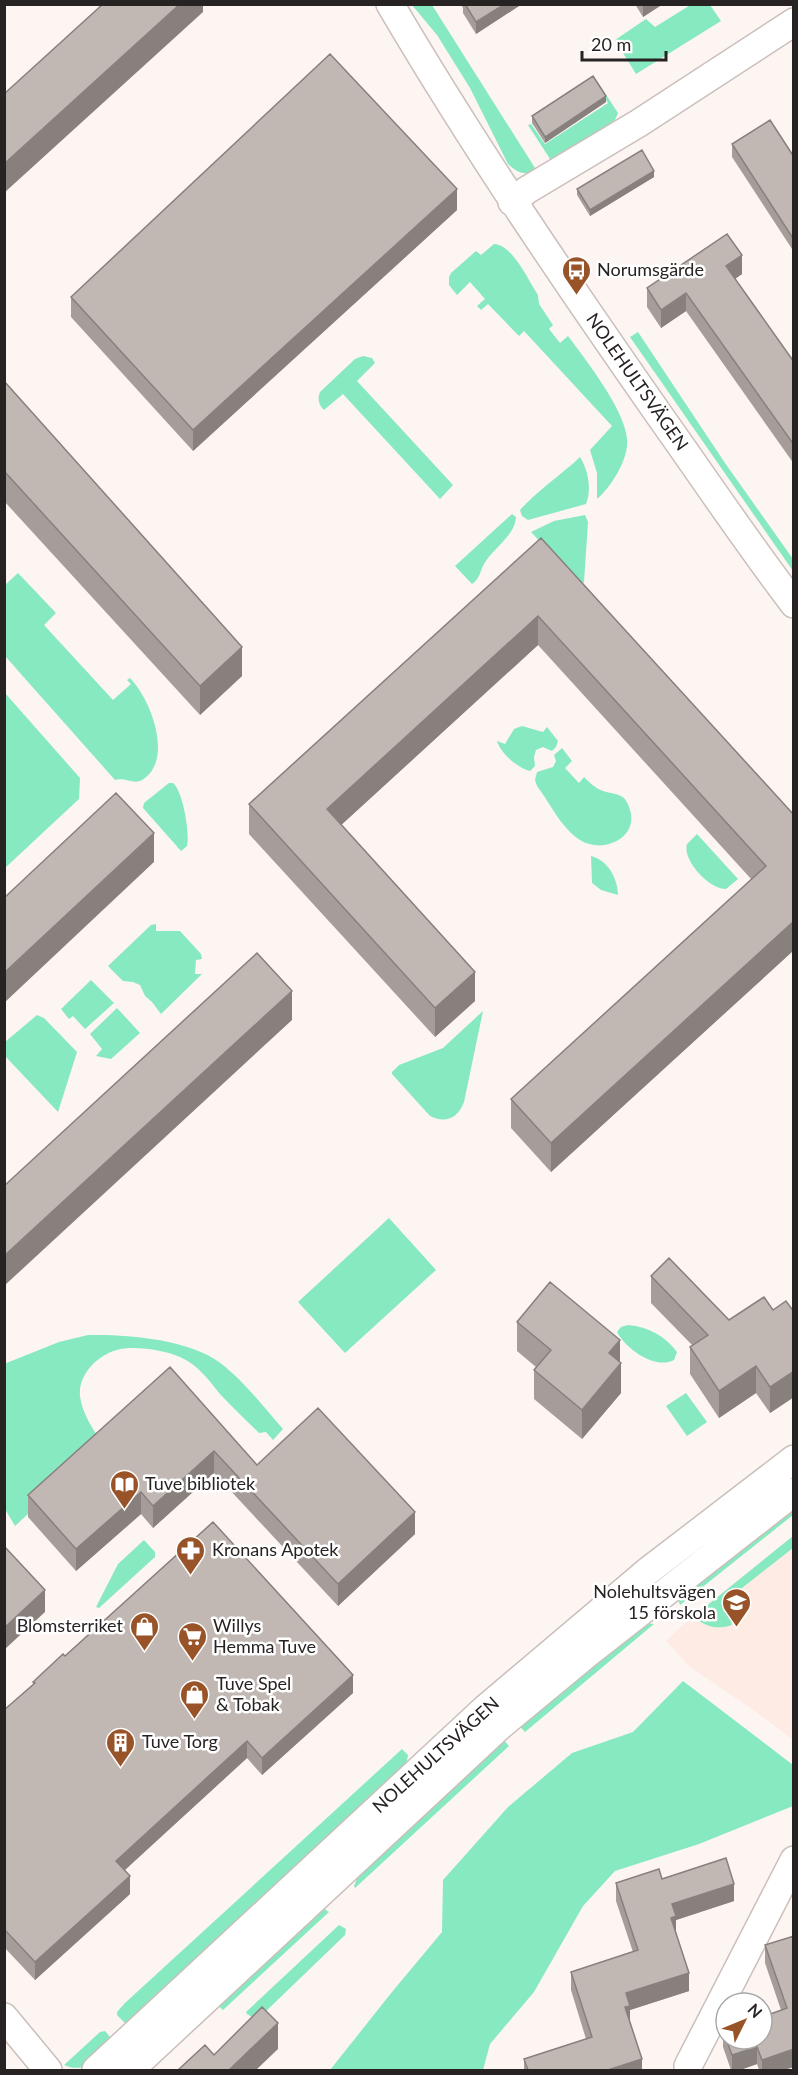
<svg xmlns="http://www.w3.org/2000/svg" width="798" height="2075" font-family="Lato,sans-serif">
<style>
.built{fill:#feebe4}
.green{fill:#86e9bf}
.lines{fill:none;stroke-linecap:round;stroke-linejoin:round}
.minor-casing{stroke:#cabfbb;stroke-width:30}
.minor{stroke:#fff;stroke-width:27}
.wall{fill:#a69d9a}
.shaded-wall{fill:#87807d}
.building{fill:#c1b7b3;stroke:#87807d;stroke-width:1.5}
.labels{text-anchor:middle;stroke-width:5;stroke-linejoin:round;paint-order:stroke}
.poi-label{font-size:18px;fill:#272322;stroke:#fff;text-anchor:start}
.street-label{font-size:18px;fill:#272322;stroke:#fff}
</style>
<rect width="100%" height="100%" fill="#fdf5f1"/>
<path class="built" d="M793,1536v204l-38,-29 -65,-44 -24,-26 30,-28z"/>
<path class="green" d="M692,4l18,1 11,16 -85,53 -21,-34 31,-21 9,8z
M412,5h20l103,163v3c-12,5 -18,1 -27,-7l-38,-76 -33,-53z
M597,81l21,32 -3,7 -63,42 -24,-37 3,-1 14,20 63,-41 -14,-21z
M494,244c19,1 34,36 44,51l1,9 14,21 -4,4 11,14 8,-7c18,24 57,74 59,103 2,20 -16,48 -30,60v-26l-7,-23 22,-24 -88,-95 -5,5 -31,-32 -7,6 -4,-4 8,-7 -15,-17 -13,13 -8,-10v-8l2,-4 25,-22 5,4z
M638,332l87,131 68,96v12l-163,-234z
M363,356l9,2 3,5 -18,18 96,104 -13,14 -97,-105 -19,16c-5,-5 -7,-11 -4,-18l35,-33z
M580,457c8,12 12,33 6,47l-58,16 -6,-4 -2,-6c18,-20 41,-35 60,-53z
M512,514l4,3c-1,19 -23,31 -32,47 -4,7 -4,15 -12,20l-17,-18z
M585,515l3,7 -4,60 -3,3 -50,-53 23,-11z
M18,573l38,40 -12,12 69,75 18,-16 -4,-4 3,-2c20,20 45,82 12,102 -8,5 -17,-3 -27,0l-110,-124v-71z
M5,693l75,85 -1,21 -74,69z
M522,726l21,6 4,-5 11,14 -2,6 -4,4 -9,-4 -7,3 -2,7 1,9 -5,5c-12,-3 -29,-17 -33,-30l8,3 9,-15z
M562,748l10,13 -7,7 14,15 5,-6c6,6 11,11 19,14 6,2 17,3 21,7 2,2 4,6 5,9 12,30 -25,48 -49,33 -20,-13 -29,-36 -43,-54l-2,-6 2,-8 16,-5 3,-6 -2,-6z
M169,783h4c10,8 17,50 14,63l-6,5 -38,-43 1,-5z
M697,834l41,45 -12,10c-17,0 -44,-29 -39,-45z
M591,856c17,4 27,23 27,39l-17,-5 -9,-7z
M156,924v7h24l21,23 1,5 -6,1 -1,14h7l-41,40 -9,-12 -7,-6 -5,-11 -7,-3 -10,-1 -15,-15 43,-41z
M91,980l23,23 -29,26 -12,-13 -4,3 -8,-10z
M117,1008l23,25 -29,26 -15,-3 6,-7 -12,-15z
M483,1011l-19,91c-6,16 -18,22 -34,14l-38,-42v-2l7,-7 44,-17z
M37,1015l7,3 33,34 -19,60 -53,-56v-14z
M389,1218l47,52 -91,83 -47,-51z
M628,1325c21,2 37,11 49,27l-3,8c-19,10 -48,-11 -57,-28l4,-5z
M88,1335c37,-1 100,4 131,27 24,18 44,44 64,67l-10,11 -7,-8 -7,1c-13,-13 -27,-26 -39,-39 -12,-15 -22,-29 -40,-37 -15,-7 -47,-12 -63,-7 -19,5 -39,24 -37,46 2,18 14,34 23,49l-88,81 -10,-17 -1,-145 55,-22z
M686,1393l21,29 -20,14 -21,-30z
M793,1500v15l-113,90 -4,-11z
M793,1536v12l-65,51 4,26c-14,5 -28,2 -38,-9z
M144,1540l11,12v5l-56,51 -3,-1 22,-43z
M642,1623l12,1 -129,108 -8,-9z
M683,1681l110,84v41l-94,38 -84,27 -32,35 -49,86 -44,52 -7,26h-153l62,-78 50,-60 1,-52 65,-73 64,-54 61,-21z
M501,1737l8,9 -154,142 -1,-2 7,-17z
M402,1749l6,6 -2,11 -276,262 -13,-13v-3l8,-9z
M323,1908l6,4 -106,98 -8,-7z
M339,1925l7,4 -1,6 -83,80 -10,2 -5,-3 -1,-2z
M105,2031l10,12c-15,13 -29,32 -51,22l36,-33z"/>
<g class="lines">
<defs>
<path id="minor" d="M390,4c84,143 177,279 272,415 44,62 86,125 132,185
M512,202l15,-12 112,-67 155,-101
M4,2017l44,53
M688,2066l106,-206
M96,2070l390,-362 162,-137 146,-112
M130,2070l371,-345 87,-72 206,-161"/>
</defs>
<use href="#minor" class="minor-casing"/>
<use href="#minor" class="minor"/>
</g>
<path class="wall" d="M461,4h61l-46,30 -13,-21v-5z
M635,4h28l-20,13z
M606,102l-61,41 -13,-20v-7z
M732,144l62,13v95l-62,-95z
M654,177l-64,39 -13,-21v-6z
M457,210l-264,241 -122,-134v-20z
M742,274l-7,5 59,83v102l-108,-153 -25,17 -14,-21v-19z
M4,381l238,295 -42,39 -196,-214z
M541,538l253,277v135l-243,222 -40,-44v-29l241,-219 -214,-235 -197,180 134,176 -40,36 -186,-203v-30z
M651,1276l78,44 44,-10 21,2v85l-24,16 -14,-20 -37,25 -29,-44v-27l3,-1 -42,-43z
M517,1322l103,40 1,31 -39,46 -48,-40v-29l2,-3 -19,-16z
M170,1367l87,98 158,69 -77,72 -124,-133 -61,55 -12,-14 -65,57 -48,-54v-22z
M65,1656l288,37 -91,82 -15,-17 -122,112 5,24 -95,86 -31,-33v-237l29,-26v-2z
M662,1879l72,22 -58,19v12l13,59 -59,19v13l12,47h-118v-11l62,-20 -15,-49v-18l62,-20 -17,-51v-18z
M794,1936v131l-11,3h-24l-2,-6 -17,6h-9l-8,-23v-17l58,-20 -16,-47v-18z"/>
<path class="shaded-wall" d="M180,4h23v8l-199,181v-29z
M505,4h17l-46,30v-12z
M643,4h20l-20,13z
M606,96v6l-61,41v-6z
M654,171v6l-64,39v-6z
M457,189v21l-264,241v-21z
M742,255v19l-16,11v-19z
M686,293v18l-25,17v-18z
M538,616v29l-211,193v-29z
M242,647v29l-42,39v-29z
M154,833v29l-150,141v-30z
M794,921v29l-243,222v-29z
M475,972v29l-40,36v-29z
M292,991v29l-288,266v-30z
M620,1340v25l1,-2v30l-39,46v-29l27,-57z
M756,1366v27l-37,25v-27z
M794,1371v26l-24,16v-26z
M214,1451v22l-61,55v-22z
M141,1492v22l-65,57v-22z
M415,1512v22l-77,72v-22z
M45,1590v22l-41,38v-22z
M353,1675v18l-91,82v-17z
M247,1741v17l-131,120v-17z
M130,1876v18l-95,86v-18z
M734,1884v17l-58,19v14l-5,1 1,-31z
M689,1973v18l-59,19v13l-5,-16 1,-14z
M278,2023v26l-22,21h-27z
M757,2047v17l-17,6h-8v-15z
M794,2049v18l-11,3h-21v-10z
M642,2059v11h-34z"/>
<path class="building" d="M103,4h77l-176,160v-70z
M465,4h40l-29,18z
M330,54l127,135 -264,241 -122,-133z
M593,76l13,20 -61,41 -13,-21z
M770,120l24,37v83l-62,-96z
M642,150l12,21 -64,39 -13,-21z
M727,234l15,21 -16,11 68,96v83l-108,-152 -25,17 -14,-22z
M4,381l238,266 -42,39 -196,-215z
M541,538l253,277v106l-243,222 -40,-44 255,-233 -228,-250 -211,193 148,163 -40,36 -186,-204z
M116,793l38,40 -150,140v-75z
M257,953l35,38 -288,265v-70z
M669,1258l60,62 35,-23 9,13 13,-9 8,11v59l-24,16 -14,-21 -37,25 -29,-44 18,-12 -57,-59z
M550,1282l70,58 -11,13 12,10 -39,47 -48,-40 17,-20 -34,-28z
M170,1367l87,98 61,-57 97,104 -77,72 -124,-133 -61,55 -12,-14 -65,57 -48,-54z
M213,1522l140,153 -91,83 -15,-17 -131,120 14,15 -95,86 -31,-33v-219l31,-27 -2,-1 30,-28 2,2z
M4,1546l41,44 -41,38z
M726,1858l8,26 -62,20 4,12 -5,2 18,55 -63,20 4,13 -5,1 17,52 -34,11h-80l-4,-11 68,-22 -21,-65 67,-22 -22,-67 43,-14 3,10z
M794,1936v113l-32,11 -5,-13 -25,8 -6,-16h36v-22l25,-9 -22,-63z
M262,2007l16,16 -49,47h-51l27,-25 9,10z
M726,2029v9l-3,-8z"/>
<defs>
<symbol id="bus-pin" viewBox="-11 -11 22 30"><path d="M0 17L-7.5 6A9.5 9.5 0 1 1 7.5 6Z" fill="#985328" stroke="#fff"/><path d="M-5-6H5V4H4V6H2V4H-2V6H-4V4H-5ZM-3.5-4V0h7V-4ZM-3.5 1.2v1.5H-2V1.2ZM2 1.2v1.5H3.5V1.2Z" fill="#fff"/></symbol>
<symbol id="library-pin" viewBox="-11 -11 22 30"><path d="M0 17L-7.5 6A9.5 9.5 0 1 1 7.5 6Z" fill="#985328" stroke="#fff"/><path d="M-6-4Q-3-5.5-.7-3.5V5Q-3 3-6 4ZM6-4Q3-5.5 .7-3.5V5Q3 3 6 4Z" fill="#fff"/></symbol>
<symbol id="pharmacy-pin" viewBox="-11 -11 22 30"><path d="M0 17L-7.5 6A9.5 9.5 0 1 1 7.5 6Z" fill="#985328" stroke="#fff"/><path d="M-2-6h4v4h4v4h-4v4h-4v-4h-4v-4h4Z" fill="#fff"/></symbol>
<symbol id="school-pin" viewBox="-11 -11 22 30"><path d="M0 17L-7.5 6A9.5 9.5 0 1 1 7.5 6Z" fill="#985328" stroke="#fff"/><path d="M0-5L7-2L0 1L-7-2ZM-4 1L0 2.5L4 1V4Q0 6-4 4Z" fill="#fff"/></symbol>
<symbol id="shop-pin" viewBox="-11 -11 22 30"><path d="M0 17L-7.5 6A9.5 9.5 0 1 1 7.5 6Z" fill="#985328" stroke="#fff"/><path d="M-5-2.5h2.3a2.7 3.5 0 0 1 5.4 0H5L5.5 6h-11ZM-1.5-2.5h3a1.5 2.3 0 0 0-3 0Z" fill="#fff"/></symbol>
<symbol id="supermarket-pin" viewBox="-11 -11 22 30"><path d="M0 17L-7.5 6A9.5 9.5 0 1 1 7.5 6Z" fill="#985328" stroke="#fff"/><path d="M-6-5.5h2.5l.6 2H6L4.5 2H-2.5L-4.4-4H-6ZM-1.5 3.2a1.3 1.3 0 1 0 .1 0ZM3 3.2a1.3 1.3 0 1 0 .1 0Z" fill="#fff"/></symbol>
<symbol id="building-pin" viewBox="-11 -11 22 30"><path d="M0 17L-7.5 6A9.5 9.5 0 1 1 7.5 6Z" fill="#985328" stroke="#fff"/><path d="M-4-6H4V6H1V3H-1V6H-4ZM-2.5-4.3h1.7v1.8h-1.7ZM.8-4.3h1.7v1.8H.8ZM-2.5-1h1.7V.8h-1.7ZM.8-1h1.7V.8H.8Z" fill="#fff"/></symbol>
</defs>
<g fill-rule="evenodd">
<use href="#bus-pin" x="560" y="254" width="33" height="45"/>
<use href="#library-pin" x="108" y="1468" width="33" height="45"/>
<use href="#pharmacy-pin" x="174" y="1534" width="33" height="45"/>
<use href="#school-pin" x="720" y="1586" width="33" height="45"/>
<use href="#shop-pin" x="128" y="1610" width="33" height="45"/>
<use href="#supermarket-pin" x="176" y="1620" width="33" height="45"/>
<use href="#shop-pin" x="178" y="1678" width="33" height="45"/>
<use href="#building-pin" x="104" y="1726" width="33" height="45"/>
</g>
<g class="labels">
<g class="poi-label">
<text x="597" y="276">Norumsgärde</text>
<text x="145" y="1490">Tuve bibliotek</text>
<text x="212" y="1556">Kronans Apotek</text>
<text x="716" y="1598" text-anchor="end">Nolehultsvägen<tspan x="716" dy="21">15 förskola</tspan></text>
<text x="123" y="1632" text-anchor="end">Blomsterriket</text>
<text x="213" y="1632">Willys<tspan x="213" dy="21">Hemma Tuve</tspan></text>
<text x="216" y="1690">Tuve Spel<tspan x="216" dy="21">&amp; Tobak</tspan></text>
<text x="142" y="1748">Tuve Torg</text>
</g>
<g class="street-label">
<text transform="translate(637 382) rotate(55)" y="6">NOLEHULTSVÄGEN</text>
<text transform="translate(436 1755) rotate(-42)" y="6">NOLEHULTSVÄGEN</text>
</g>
</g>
<rect width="798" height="2075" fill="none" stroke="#272322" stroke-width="12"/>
<g transform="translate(744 2021) rotate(47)"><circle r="28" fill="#ffffff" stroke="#a9a7a7" stroke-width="1.5"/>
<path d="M0-4.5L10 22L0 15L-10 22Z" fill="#985328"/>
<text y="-9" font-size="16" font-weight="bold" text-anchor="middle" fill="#272322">N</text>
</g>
<path d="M582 51v9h84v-9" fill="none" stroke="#272322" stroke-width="3"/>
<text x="591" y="51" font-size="18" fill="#272322" stroke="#ffffff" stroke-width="4.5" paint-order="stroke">20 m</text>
</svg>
